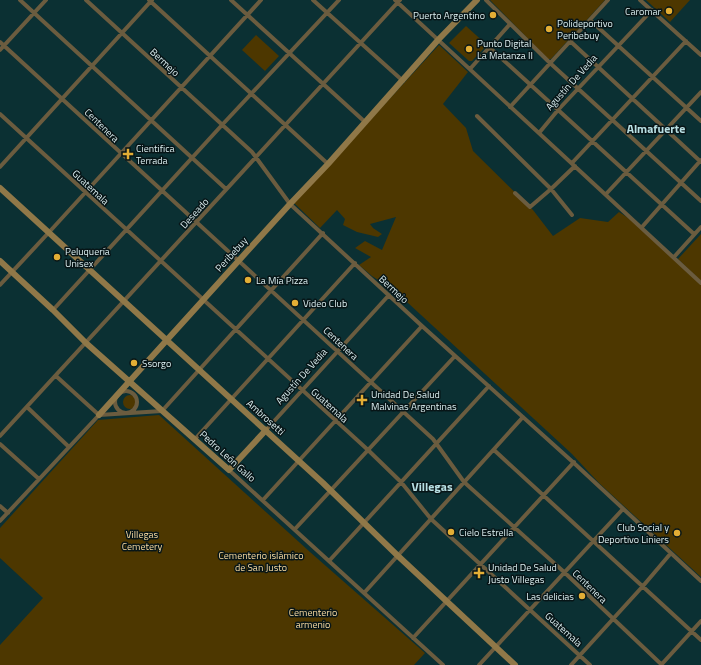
<svg xmlns="http://www.w3.org/2000/svg" width="701" height="665" font-family="'Titillium Web',sans-serif">
<style>
.green{fill:#4d3700}
.lines{fill:none;stroke-linecap:round;stroke-linejoin:round}
.street{stroke:#6b5c3f;stroke-width:4}
.secondary{stroke:#907848;stroke-width:6}
.poi-dot{fill:#e3ae35;stroke:#071517;stroke-width:1.5}
.labels{text-anchor:middle;stroke-width:3;stroke-linejoin:round;paint-order:stroke}
.poi-label{font-size:10px;fill:#daedef;stroke:#071517;text-anchor:start}
.street-label{font-size:10px;fill:#daedef;stroke:#071517}
.park-label{font-size:10px;fill:#fadca2;stroke:#071517}
.quarter-label{font-size:12px;font-weight:bold;fill:#b9e0e4;stroke:#071517}
</style>
<rect width="100%" height="100%" fill="#0b3033"/>
<path class="green" d="M490,0h115l-54,59h-3z
M646,0h44l-20,22z
M466,26l21,19 -15,16h-3l-20,-18z
M256,35l23,21 -14,15 -23,-21z
M439,45l29,27 -25,32 23,24 7,23 60,59 20,26 27,-18 28,4 11,-10 23,15 59,56v294l-102,-94 -27,-29 -177,-163 -23,-15 -13,-11 12,-8 -16,-9 10,-7 17,9 14,-33 -26,7 3,4 9,6 -4,3 -21,-5 -14,-7 2,-6 -8,-9 -17,18 -26,-25z
M701,234v47l-23,-22z
M123 402a7 7 0 1 1 14 0a7 7 0 1 1-14 0Z
M159,415l151,137 115,101 -11,12h-414v-20l43,-47 -43,-40v-30l98,-108z"/>
<g class="lines">
<path class="street" d="M20,0l206,189
M86,0l166,152 38,52 132,122 153,138 126,117
M149,0l179,164
M231,0l134,122
M313,0l90,81
M395,0l306,283
M486,0l64,63 151,138
M640,0l61,55
M590,20l111,101
M570,41l131,121
M0,42l433,397 31,43 100,90 98,93
M489,47l205,187
M0,50l46,-50
M470,69l40,-45
M510,107l98,-107
M0,114l368,336 33,32 30,37 159,146
M477,116l74,73 24,-23
M539,133l19,-23 94,-100
M572,163l114,-122
M0,167l152,-167
M515,193l15,14 21,-18 21,26
M606,194l95,-102
M642,227l59,-67
M674,257l27,-30
M0,285l52,-56 209,-229
M53,310l169,-185 117,-125
M56,376l43,39
M115 402a11 11 0 1 1 22 0a11 11 0 1 1-22 0Z
M27,407l42,40
M99,415l63,-4 161,-178
M266,430l123,-135
M0,436l400,-436
M195,439l160,-176
M0,444l39,35
M494,450l207,190
M229,470l214,195
M263,500l159,-174
M0,506l8,7
M0,521l99,-106
M295,529l160,-173
M329,561l160,-175
M364,593l159,-176
M413,638l161,-176
M479,665l144,-156
M571,665l72,-79 28,-33
M661,665l40,-44"/>
<path class="secondary" d="M0,188l323,295 74,72 118,110
M0,261l53,49 33,33 143,127 37,-40
M99,415l191,-211 38,-40 110,-124 39,-40"/>
</g>
<g class="poi-dot">
<circle cx="669" cy="11" r="4"/>
<circle cx="493" cy="15" r="4"/>
<circle cx="549" cy="29" r="4"/>
<circle cx="469" cy="49" r="4"/>
<path d="M126 148h4v4h4v4h-4v4h-4v-4h-4v-4h4z"/>
<circle cx="57" cy="257" r="4"/>
<circle cx="248" cy="280" r="4"/>
<circle cx="295" cy="303" r="4"/>
<circle cx="134" cy="363" r="4"/>
<path d="M360 394h4v4h4v4h-4v4h-4v-4h-4v-4h4z"/>
<circle cx="451" cy="532" r="4"/>
<circle cx="677" cy="533" r="4"/>
<path d="M477 567h4v4h4v4h-4v4h-4v-4h-4v-4h4z"/>
<circle cx="582" cy="596" r="4"/>
</g>
<g class="labels">
<g class="poi-label">
<text x="661" y="15" text-anchor="end">Caromar</text>
<text x="485" y="19" text-anchor="end">Puerto Argentino</text>
<text x="557" y="27">Polideportivo<tspan x="557" dy="12">Peribebuy</tspan></text>
<text x="477" y="47">Punto Digital<tspan x="477" dy="12">La Matanza II</tspan></text>
<text x="136" y="152">Cientifica<tspan x="136" dy="12">Terrada</tspan></text>
<text x="65" y="255">Peluquería<tspan x="65" dy="12">Unisex</tspan></text>
<text x="256" y="284">La Mía Pizza</text>
<text x="303" y="307">Video Club</text>
<text x="142" y="367">Ssorgo</text>
<text x="371" y="398">Unidad De Salud<tspan x="371" dy="12">Malvinas Argentinas</tspan></text>
<text x="669" y="531" text-anchor="end">Club Social y<tspan x="669" dy="12">Deportivo Liniers</tspan></text>
<text x="459" y="536">Cielo Estrella</text>
<text x="488" y="571">Unidad De Salud<tspan x="488" dy="12">Justo Villegas</tspan></text>
<text x="574" y="600" text-anchor="end">Las delicias</text>
</g>
<g class="street-label">
<text transform="translate(165 62) rotate(43)" y="4">Bermejo</text>
<text transform="translate(571 82) rotate(-48)" y="4">Agustín De Vedia</text>
<text transform="translate(102 125) rotate(44)" y="4">Centenera</text>
<text transform="translate(91 187) rotate(43)" y="4">Guatemala</text>
<text transform="translate(194 213) rotate(-48)" y="4">Deseado</text>
<text transform="translate(231 254) rotate(-48)" y="4">Peribebuy</text>
<text transform="translate(394 289) rotate(43)" y="4">Bermejo</text>
<text transform="translate(341 343) rotate(43)" y="4">Centenera</text>
<text transform="translate(301 376) rotate(-48)" y="4">Agustín De Vedia</text>
<text transform="translate(330 405) rotate(42)" y="4">Guatemala</text>
<text transform="translate(266 417) rotate(42)" y="4">Ambrosetti</text>
<text transform="translate(228 456) rotate(42)" y="4">Pedro León Gallo</text>
<text transform="translate(590 586) rotate(44)" y="4">Centenera</text>
<text transform="translate(564 629) rotate(42)" y="4">Guatemala</text>
</g>
<g class="park-label">
<text x="142" y="538">Villegas<tspan x="142" dy="12">Cemetery</tspan></text>
<text x="261" y="559">Cementerio islámico<tspan x="261" dy="12">de San Justo</tspan></text>
<text x="313" y="616">Cementerio<tspan x="313" dy="12">armenio</tspan></text>
</g>
<g class="quarter-label">
<text x="656" y="133">Almafuerte</text>
<text x="432" y="491">Villegas</text>
</g>
</g>
</svg>
